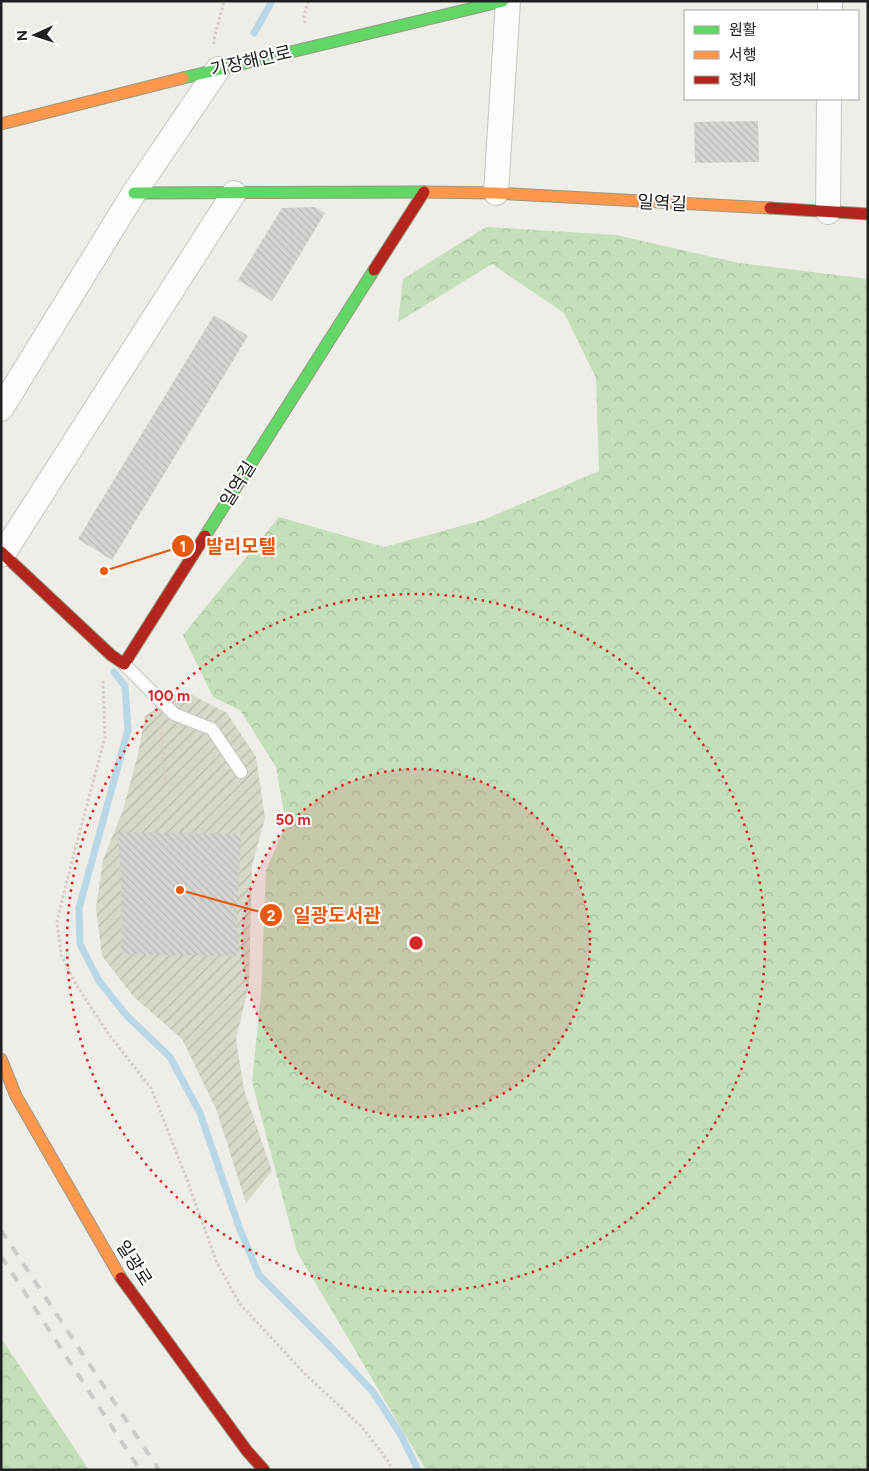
<svg xmlns="http://www.w3.org/2000/svg" width="869" height="1471" font-family="Figtree,'Noto Sans KR',sans-serif">
<style>
.construction{fill:url(#construction-furrows)}
.forest{fill:url(#forest-crowns)}
.lines{fill:none;stroke-linecap:round;stroke-linejoin:round}
.stream{stroke:#b9d7e4;stroke-width:7}
.building{fill:url(#building-back-hatch)}
.lane-casing{stroke:#c7c6c4;stroke-width:14}
.street-casing{stroke:#c7c6c4;stroke-width:26}
.fast-casing{stroke:#95997f;stroke-width:13}
.slow-casing{stroke:#95997f;stroke-width:13}
.jam-casing{stroke:#95997f;stroke-width:13}
.path{stroke:#d8cbc7;stroke-width:3;stroke-dasharray:2.5 2.5;stroke-linecap:butt}
.lane{stroke:#fcfcfc;stroke-width:12}
.street{stroke:#fcfcfc;stroke-width:24}
.fast{stroke:#63d668;stroke-width:11}
.slow{stroke:#ff974d;stroke-width:11}
.jam{stroke:#b3261e;stroke-width:11}
.rail{stroke:#cbcbca;stroke-width:4;stroke-dasharray:10 10;stroke-linecap:butt}
.ring{fill:none;stroke:#d62828;stroke-width:2.5;stroke-dasharray:2.5 5}
.labels{text-anchor:middle;stroke-width:4;stroke-linejoin:round;paint-order:stroke}
.street-label{font-size:18px;fill:#202020;stroke:#fff}
.centre{fill:#d62828;stroke:#fff;stroke-width:2.5}
.ring-label{font-size:15px;text-anchor:middle;font-weight:bold;fill:#d62828;stroke:#fff;stroke-width:4;stroke-linejoin:round;paint-order:stroke}
.leader{fill:none;stroke:#e8590c;stroke-width:2}
.callout-dot{fill:#e8590c;stroke:#fff;stroke-width:2}
.mark-label{font-size:15px;text-anchor:middle;font-weight:bold;fill:#fff}
.callout-label{font-size:19px;text-anchor:middle;font-weight:bold;fill:#e8590c;stroke:#fff;stroke-width:4;stroke-linejoin:round;paint-order:stroke}
</style>
<defs>
<pattern id="construction-furrows" width="10" height="10" patternUnits="userSpaceOnUse" patternTransform="scale(1.25)"><rect width="10" height="10" fill="#d7d8c9"/><path d="M-1 1l2-2M0 10L10 0M9 11l2-2" fill="none" stroke="#b8b9ac"/></pattern>
<pattern id="forest-crowns" width="20" height="18" patternUnits="userSpaceOnUse" patternTransform="scale(1.25)"><rect width="20" height="18" fill="#c5dfbb"/><path d="M2 6a3 3 0 1 1 6 0M12 15a3 3 0 1 1 6 0" fill="none" stroke="#a9bfa0"/></pattern>
<pattern id="building-back-hatch" width="6" height="6" patternUnits="userSpaceOnUse" patternTransform="scale(1.25)"><rect width="6" height="6" fill="#d6d5d1"/><path d="M-1 5l2 2M0 0l6 6M5-1l2 2" fill="none" stroke="#b7b7b3"/></pattern>
</defs>
<rect width="100%" height="100%" fill="#eeede8"/>
<path class="construction" d="M184,691l43,22 29,44 9,61 -13,48 -3,119 -13,54 8,51 28,81 -26,32 -30,-94 -34,-70 -49,-43 -31,-40 -6,-48 7,-48 20,-50 15,-56 7,-38z"/>
<path class="forest" d="M486,227l130,8 123,28 129,16v1191h-442l-129,-218 -45,-170 9,-89 5,-123 20,-45 -10,-58 -36,-57 -27,-13 -30,-62 96,-118 105,30 99,-27 116,-49 -3,-93 -32,-65 -72,-49 -94,58 5,-43z
M1,1338l88,132h-88z"/>
<g class="lines">
<path class="stream" d="M254,33l18,-32
M114,672l11,14 3,44 -49,178 1,36 19,37 28,35 43,41 30,56 39,114 20,48 70,70 44,47 28,43 17,35"/>
</g>
<path class="building" d="M758,121l1,41 -64,1 -1,-41z
M315,207l10,6 -53,88 -34,-21 44,-72z
M214,315l34,21 -136,224 -34,-21z
M118,832l123,2 -4,81 2,41 -118,-2 1,-58z"/>
<g class="lines">
<defs>
<path id="lane" d="M124,664l50,50 38,15 29,43"/>
<path id="street" d="M830,11v-10
M496,193l12,-192
M828,212l1,-113
M1,409l133,-216 84,-124
M3,554l231,-361"/>
<path id="fast" d="M183,78l320,-77
M134,193l290,-1
M205,536l169,-266"/>
<path id="slow" d="M1,124l182,-46
M424,192l72,1 274,15
M1,1059l15,37 105,182"/>
<path id="jam" d="M770,208l98,6
M374,270l50,-78
M1,552l110,103 13,9 81,-128
M121,1278l126,173 17,19"/>
</defs>
<use href="#lane" class="lane-casing"/>
<use href="#street" class="street-casing"/>
<use href="#fast" class="fast-casing"/>
<use href="#slow" class="slow-casing"/>
<use href="#jam" class="jam-casing"/>
<path class="path" d="M305,23l-1,-7 4,-15
M214,44v-5l10,-38
M103,681l2,56 -39,147 -9,38 4,33 16,31 33,50 41,52 35,89 31,86 23,41 66,71 55,51 28,36 3,8
M161,727l4,58"/>
<use href="#lane" class="lane"/>
<use href="#street" class="street"/>
<use href="#fast" class="fast"/>
<use href="#slow" class="slow"/>
<use href="#jam" class="jam"/>
<path class="rail" d="M1,1230l158,240
M1,1256l139,214"/>
</g>
<circle cx="416" cy="943" r="174" fill="#d62828" fill-opacity=".12"/>
<g class="ring">
<circle cx="416" cy="943" r="174"/>
<circle cx="416" cy="943" r="349"/>
</g>
<g class="labels">
<g class="street-label">
<text transform="translate(251 61) rotate(-13)" y="6">기장해안로</text>
<text transform="translate(662 203) rotate(3)" y="6">일역길</text>
<text transform="translate(238 484) rotate(-58)" y="6">일역길</text>
<text transform="translate(134 1263) rotate(57)" y="6">일광로</text>
</g>
</g>
<circle cx="416" cy="943" r="8" class="centre"/>
<g class="ring-label">
<text x="169" y="701">100 m</text>
<text x="293" y="825">50 m</text>
</g>
<path class="leader" d="M104 571L183 546M180 890L271 915"/>
<g class="callout-dot">
<circle cx="104" cy="571" r="5"/>
<circle cx="180" cy="890" r="5"/>
<circle cx="183" cy="546" r="12"/>
<circle cx="271" cy="915" r="12"/>
</g>
<g class="mark-label">
<text x="183" y="552">1</text>
<text x="271" y="921">2</text>
</g>
<g class="callout-label">
<text x="241" y="553">발리모텔</text>
<text x="337" y="922">일광도서관</text>
</g>
<rect width="869" height="1471" fill="none" stroke="#202020" stroke-width="5"/>
<rect x="684" y="10" width="175" height="90" fill="#ffffff" stroke="#a6a6a6"/>
<rect x="694" y="26" width="25" height="8" fill="#63d668" stroke="#a6a6a6"/>
<text x="729" y="35" font-size="15" fill="#202020">원활</text>
<rect x="694" y="51" width="25" height="8" fill="#ff974d" stroke="#a6a6a6"/>
<text x="729" y="60" font-size="15" fill="#202020">서행</text>
<rect x="694" y="76" width="25" height="8" fill="#b3261e" stroke="#a6a6a6"/>
<text x="729" y="85" font-size="15" fill="#202020">정체</text>
<g transform="translate(35 35) rotate(267)" stroke="#ffffff" stroke-width="4" paint-order="stroke">
<path d="M0-4L9 19L0 12L-9 19Z" fill="#202020"/>
<text y="-8" font-size="14" font-weight="bold" text-anchor="middle" fill="#202020">N</text>
</g>
</svg>
